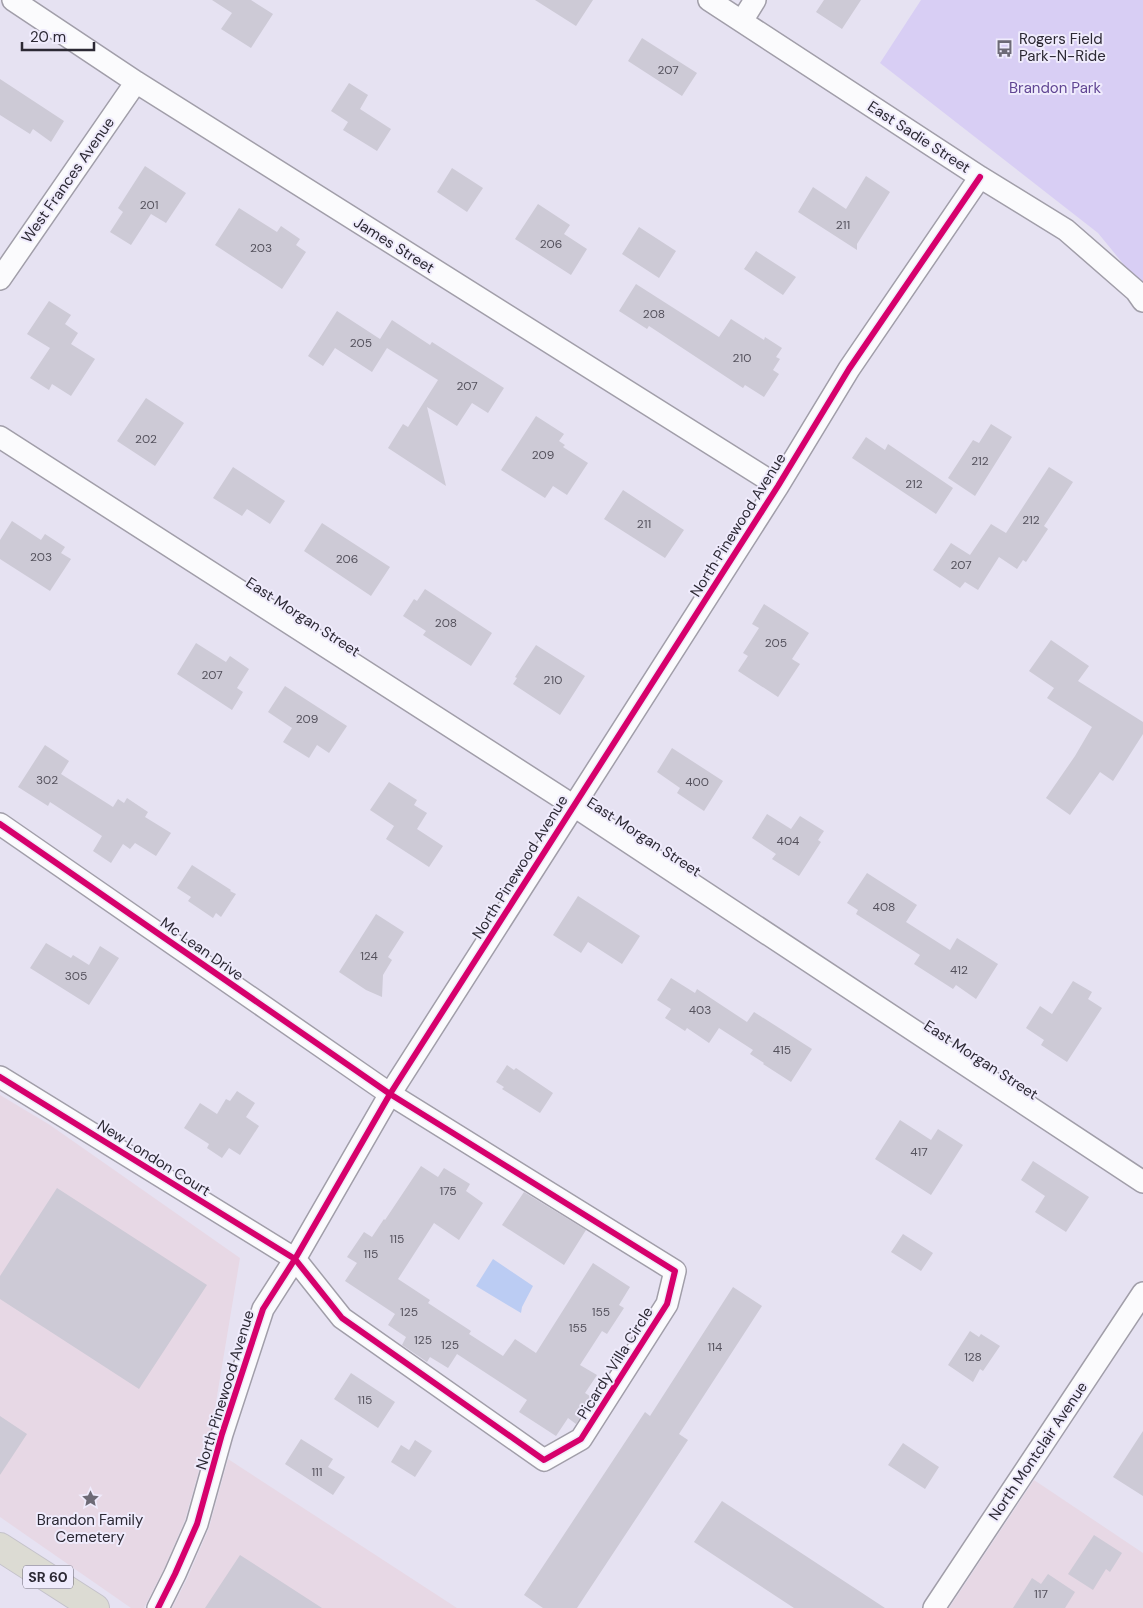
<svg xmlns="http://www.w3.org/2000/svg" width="1143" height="1608" font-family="'DM Sans',sans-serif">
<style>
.commercial{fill:#e7d8e5}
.green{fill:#d8cef4}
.water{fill:#bbccf3}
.building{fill:#cdcad6}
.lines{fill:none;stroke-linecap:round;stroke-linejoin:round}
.minor-casing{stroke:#a19ea9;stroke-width:24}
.trunk-casing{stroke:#c4c2ca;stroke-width:30}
.minor{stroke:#fbfbfd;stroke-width:21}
.trunk{stroke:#dcdbd3;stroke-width:28}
.cycleway-casing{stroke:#efebfc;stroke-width:9}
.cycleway{stroke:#d6006c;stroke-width:6}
.labels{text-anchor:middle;stroke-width:4;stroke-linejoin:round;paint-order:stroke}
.number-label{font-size:12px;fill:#54515c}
.shield{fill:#efebfc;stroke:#666370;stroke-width:1}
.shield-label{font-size:14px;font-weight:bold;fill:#2c2934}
.poi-label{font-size:15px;fill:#2c2934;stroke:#efebfc;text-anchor:start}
.park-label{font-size:15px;fill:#604593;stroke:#efebfc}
.street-label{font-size:15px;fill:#2c2934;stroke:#efebfc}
</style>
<rect width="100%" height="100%" fill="#e6e2f2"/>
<path class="commercial" d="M0,1095l50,30 190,133 -27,162 -28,100 -21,49 -20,39h-13l-131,-91z
M228,1459l229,149h-285l15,-29 22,-51z
M1034,1480l109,73v55h-194z"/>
<path class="green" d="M921,0h222v288l-45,-55 -218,-170z"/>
<path class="water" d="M493,1259l40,27 -11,21 -1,6 -45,-27z"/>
<path class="building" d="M212,0h39l22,14 -22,34 -30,-19 11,-16z
M535,0h58l-17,26z
M824,0h37l-19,29 -26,-17z
M642,38l55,35 -15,23 -54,-35z
M0,79l64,42 -13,21 -18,-13 -3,5 -30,-19z
M349,83l19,12 -8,14 31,20 -14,22 -34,-21 5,-8 -17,-11z
M145,166l41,27 -20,30 -15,-9 -20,31 -21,-13 13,-20 -5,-4z
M452,168l31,20 -16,24 -30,-20z
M866,176l24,16 -33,52v6l-59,-38 15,-25 33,22z
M538,204l32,21 -6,9 23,15 -16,26 -56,-36z
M239,208l38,24 4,-6 19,13 -4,6 10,7 -24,37 -67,-44z
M639,227l37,24 -17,27 -37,-24z
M756,251l40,26 -13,18 -39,-26z
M636,284l83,53 12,-18 33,21 1,-3 17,11 -6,9 4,2 -7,11 6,4 -15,23 -19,-12 -2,3 -94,-62 -2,3 -28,-18z
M49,301l22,14 -6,9 13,9 -7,11 24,15 -24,37 -19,-12 -3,6 -19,-12 20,-30 -23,-14z
M337,311l43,28 12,-19 38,25 2,-3 72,46 -16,25 -16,-10 -15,23 -30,-19 19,79 -58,-38 15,-24 5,3 30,-47 -51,-32 -15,24 -37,-24 -12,18 -15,-10z
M146,398l38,25 -29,43 -38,-25z
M536,416l28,18 -5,7 6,4 -2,2 25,16 -21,32 -14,-9 -8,12 -44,-28z
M991,424l21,13 -37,59 -27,-18 25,-38 6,3z
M866,437l19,13 3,-6 65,44 -17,26 -84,-56z
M233,467l52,34 -15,23 -23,-15 -5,7 -29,-18z
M1049,467l24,15 -29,44 4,3 -22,33 -3,-2 -6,9 -18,-12 -21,33 -13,-8 -5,6 -27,-18 18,-27 19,12 21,-31 15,9z
M623,490l61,40 -19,28 -61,-39z
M12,521l29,19 4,-6 20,13 -4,6 10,6 -21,32 -50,-32v-19z
M322,523l68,44 -19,29 -67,-45z
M425,589l67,44 -21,33 -48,-31 3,-4 -23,-15 11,-17 3,2z
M764,604l45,29 -17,26 8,5 -22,33 -40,-26 10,-15 -5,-3 16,-25 -7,-4z
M1051,640l38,26 -11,15 65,41v12l-30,47 -13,-9 -30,43 -24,-17 29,-42 17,-29 -45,-29 7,-10 -25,-17z
M196,643l30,19 4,-6 19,13 -12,19 6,4 -11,18 -55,-36z
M536,645l49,31 -25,39 -47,-31 4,-6 -2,-1z
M285,686l62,40 -18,27 -12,-8 -8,13 -26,-16 9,-14 -24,-16z
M45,745l24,16 -8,13 52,33 5,-8 6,4 3,-5 21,14 -3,5 26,16 -15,23 -21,-13 -5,6 -7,-5 -12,19 -18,-12 9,-15 -52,-34 -2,4 -30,-19z
M672,748l51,33 -19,30 -27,-18 3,-5 -23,-16z
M389,782l28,18 -3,5 13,8 -10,16 26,17 -14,21 -43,-28 8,-13 -24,-16z
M767,814l24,15 9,-13 24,15 -6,9 3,2 -22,34 -27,-17 4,-5 -24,-16z
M192,865l39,25 -1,1 6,3 -15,23 -5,-4 -3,5 -25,-17 3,-4 -14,-9z
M867,873l50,32 -11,17 44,28 7,-12 41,26 -22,35 -20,-14 -3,4 -39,-25 6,-9 -64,-41 2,-4 -11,-7z
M578,896l62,40 -18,28 -34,-22 -7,11 -28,-18z
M376,914l28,18 -16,25 4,3 -9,15 -1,22 -16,-7 -27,-18z
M46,943l25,15 2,-3 16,10 11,-19 19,12 -30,47 -59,-37z
M671,978l24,15 2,-4 50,33 7,-10 58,37 -21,33 -28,-18 1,-1 -14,-9 3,-4 -34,-22 -10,15 -22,-15 -2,3 -20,-13 6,-9 -14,-9z
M1073,981l19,11 -4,7 14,9 -35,54 -26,-17 3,-5 -18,-12 14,-22 12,8z
M507,1065l7,5 2,-2 37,25 -13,20 -38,-24 2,-2 -8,-5z
M237,1091l18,12 -9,14 13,9 -19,29 -11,-7 -7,10 -15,-10 2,-4 -25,-16 16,-25 17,11 9,-15 4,2z
M900,1120l31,20 7,-11 25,16 -32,50 -56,-36z
M1033,1161l56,36 -23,35 -31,-20 10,-16 -24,-16z
M421,1166l17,11 6,-9 26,16 -4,7 17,12 -24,37 -25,-17 -36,56 32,21 -2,3 43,28 -2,3 34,22 12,-17 21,14 57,-90 37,24 -11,18 5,3 -17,26 -5,-3 -22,34 17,10 -12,18 8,5 -17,26 -8,-6 -12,18 -37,-24 8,-12 -70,-46 -9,14 -18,-11 -3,5 -25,-17 4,-8 -18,-12 7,-11 -50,-33 12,-18 -10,-6 17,-25 8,5 12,-18 1,1z
M57,1188l150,97 -68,104 -139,-90v-23z
M524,1192l62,38 -22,35 -62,-40z
M903,1234l30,19 -12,18 -30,-19z
M733,1287l29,19 -83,128 9,6 -111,168h-34l-19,-13 121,-183 5,4z
M970,1331l9,6 2,-3 19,12 -17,25 -3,-2 -7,13 -25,-17z
M351,1373l44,29 -17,26 -44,-29z
M0,1416l27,18 -27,41z
M1143,1431v65l-30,-19z
M301,1439l32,20 -5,8 17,10 -12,18 -48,-31z
M415,1440l17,11 -17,26 -24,-15 10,-17 8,5z
M903,1443l36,24 -14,22 -37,-24z
M722,1501l163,107h-91l-100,-66z
M1094,1535l28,18 -12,19 -4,-3 -13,21 -25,-16z
M240,1555l82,53h-117z
M1048,1574l27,18 -10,16h-52l19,-30 9,6z"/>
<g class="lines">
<defs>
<path id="minor" d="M13,0l123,82 642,404
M709,0l271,177 86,53 70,61 7,10
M742,21l13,-21
M0,279l136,-197
M0,437l574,369 569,376
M0,824l390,270 285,177 -8,33 -86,135 -37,21 -202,-142 -47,-59 -295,-182
M158,1608l17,-34 22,-50 25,-90 41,-125 32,-50 95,-165 388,-608 71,-117 131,-192
M934,1608l209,-315"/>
<path id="trunk" d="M0,1547l95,61"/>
</defs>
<use href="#minor" class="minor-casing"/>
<use href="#trunk" class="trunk-casing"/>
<use href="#minor" class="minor"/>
<use href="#trunk" class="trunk"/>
<defs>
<path id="cycleway" d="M0,824l390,270 285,177 -8,33 -86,135 -37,21 -202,-142 -47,-59 -295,-182
M158,1608l17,-34 22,-50 25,-90 41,-125 32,-50 95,-165 388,-608 71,-117 131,-192"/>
</defs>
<use href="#cycleway" class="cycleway-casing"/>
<use href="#cycleway" class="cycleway"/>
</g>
<defs>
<symbol id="bus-bare" viewBox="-9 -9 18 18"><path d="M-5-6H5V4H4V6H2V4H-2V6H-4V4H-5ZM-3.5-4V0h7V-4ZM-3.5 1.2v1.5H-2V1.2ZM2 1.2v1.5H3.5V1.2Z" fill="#6d6a76" stroke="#efebfc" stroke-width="2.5" paint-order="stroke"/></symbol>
<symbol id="sight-bare" viewBox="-9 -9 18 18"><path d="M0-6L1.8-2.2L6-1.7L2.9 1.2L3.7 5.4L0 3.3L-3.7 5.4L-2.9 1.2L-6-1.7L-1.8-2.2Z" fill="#6d6a76" stroke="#efebfc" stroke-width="2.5" paint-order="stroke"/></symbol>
</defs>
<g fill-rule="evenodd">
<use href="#bus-bare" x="992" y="36" width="25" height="25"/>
<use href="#sight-bare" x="78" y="1486" width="25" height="25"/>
</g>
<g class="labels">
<g class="number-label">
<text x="668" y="74">207</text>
<text x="149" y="209">201</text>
<text x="843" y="229">211</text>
<text x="551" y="248">206</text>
<text x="261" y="252">203</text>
<text x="654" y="318">208</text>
<text x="361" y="347">205</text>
<text x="742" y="362">210</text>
<text x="467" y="390">207</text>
<text x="146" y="443">202</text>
<text x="543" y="459">209</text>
<text x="980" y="465">212</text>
<text x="914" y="488">212</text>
<text x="1031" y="524">212</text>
<text x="644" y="528">211</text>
<text x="41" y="561">203</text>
<text x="347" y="563">206</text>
<text x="961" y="569">207</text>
<text x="446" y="627">208</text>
<text x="776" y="647">205</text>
<text x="212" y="679">207</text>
<text x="553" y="684">210</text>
<text x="307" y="723">209</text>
<text x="47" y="784">302</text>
<text x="697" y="786">400</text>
<text x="788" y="845">404</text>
<text x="884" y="911">408</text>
<text x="369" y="960">124</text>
<text x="959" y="974">412</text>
<text x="76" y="980">305</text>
<text x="700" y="1014">403</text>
<text x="782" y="1054">415</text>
<text x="919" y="1156">417</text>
<text x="448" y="1195">175</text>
<text x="397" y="1243">115</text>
<text x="371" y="1258">115</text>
<text x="409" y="1316">125</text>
<text x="601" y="1316">155</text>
<text x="578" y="1332">155</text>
<text x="423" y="1344">125</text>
<text x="450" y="1349">125</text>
<text x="715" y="1351">114</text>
<text x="973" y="1361">128</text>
<text x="365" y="1404">115</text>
<text x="317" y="1476">111</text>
<text x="1041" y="1598">117</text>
</g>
<rect class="shield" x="23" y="1565.5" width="50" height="23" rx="4"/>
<g class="shield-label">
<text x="48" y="1582">SR 60</text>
</g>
<g class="poi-label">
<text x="1019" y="44">Rogers Field<tspan x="1019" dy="17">Park-N-Ride</tspan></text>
<text x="90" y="1525" text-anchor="middle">Brandon Family<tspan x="90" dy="17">Cemetery</tspan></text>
</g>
<g class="park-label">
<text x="1055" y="93">Brandon Park</text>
</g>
<g class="street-label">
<text transform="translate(919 137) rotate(33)" y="5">East Sadie Street</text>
<text transform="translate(68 180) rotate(-55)" y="5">West Frances Avenue</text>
<text transform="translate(394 245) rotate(32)" y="5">James Street</text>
<text transform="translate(738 525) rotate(-58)" y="5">North Pinewood Avenue</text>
<text transform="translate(303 617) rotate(33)" y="5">East Morgan Street</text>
<text transform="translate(644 837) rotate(33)" y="5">East Morgan Street</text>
<text transform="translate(520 867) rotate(-58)" y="5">North Pinewood Avenue</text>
<text transform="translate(202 949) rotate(35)" y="5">Mc Lean Drive</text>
<text transform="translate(981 1060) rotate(33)" y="5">East Morgan Street</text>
<text transform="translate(154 1158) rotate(32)" y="5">New London Court</text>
<text transform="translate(615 1363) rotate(-58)" y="5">Picardy Villa Circle</text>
<text transform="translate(225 1390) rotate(-73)" y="5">North Pinewood Avenue</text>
<text transform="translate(1038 1451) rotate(-56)" y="5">North Montclair Avenue</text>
</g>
</g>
<path d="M22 42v8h72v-8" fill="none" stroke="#2c2934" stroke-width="2.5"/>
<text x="30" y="42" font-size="15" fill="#2c2934" stroke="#efebfc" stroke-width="4" paint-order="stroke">20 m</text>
</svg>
